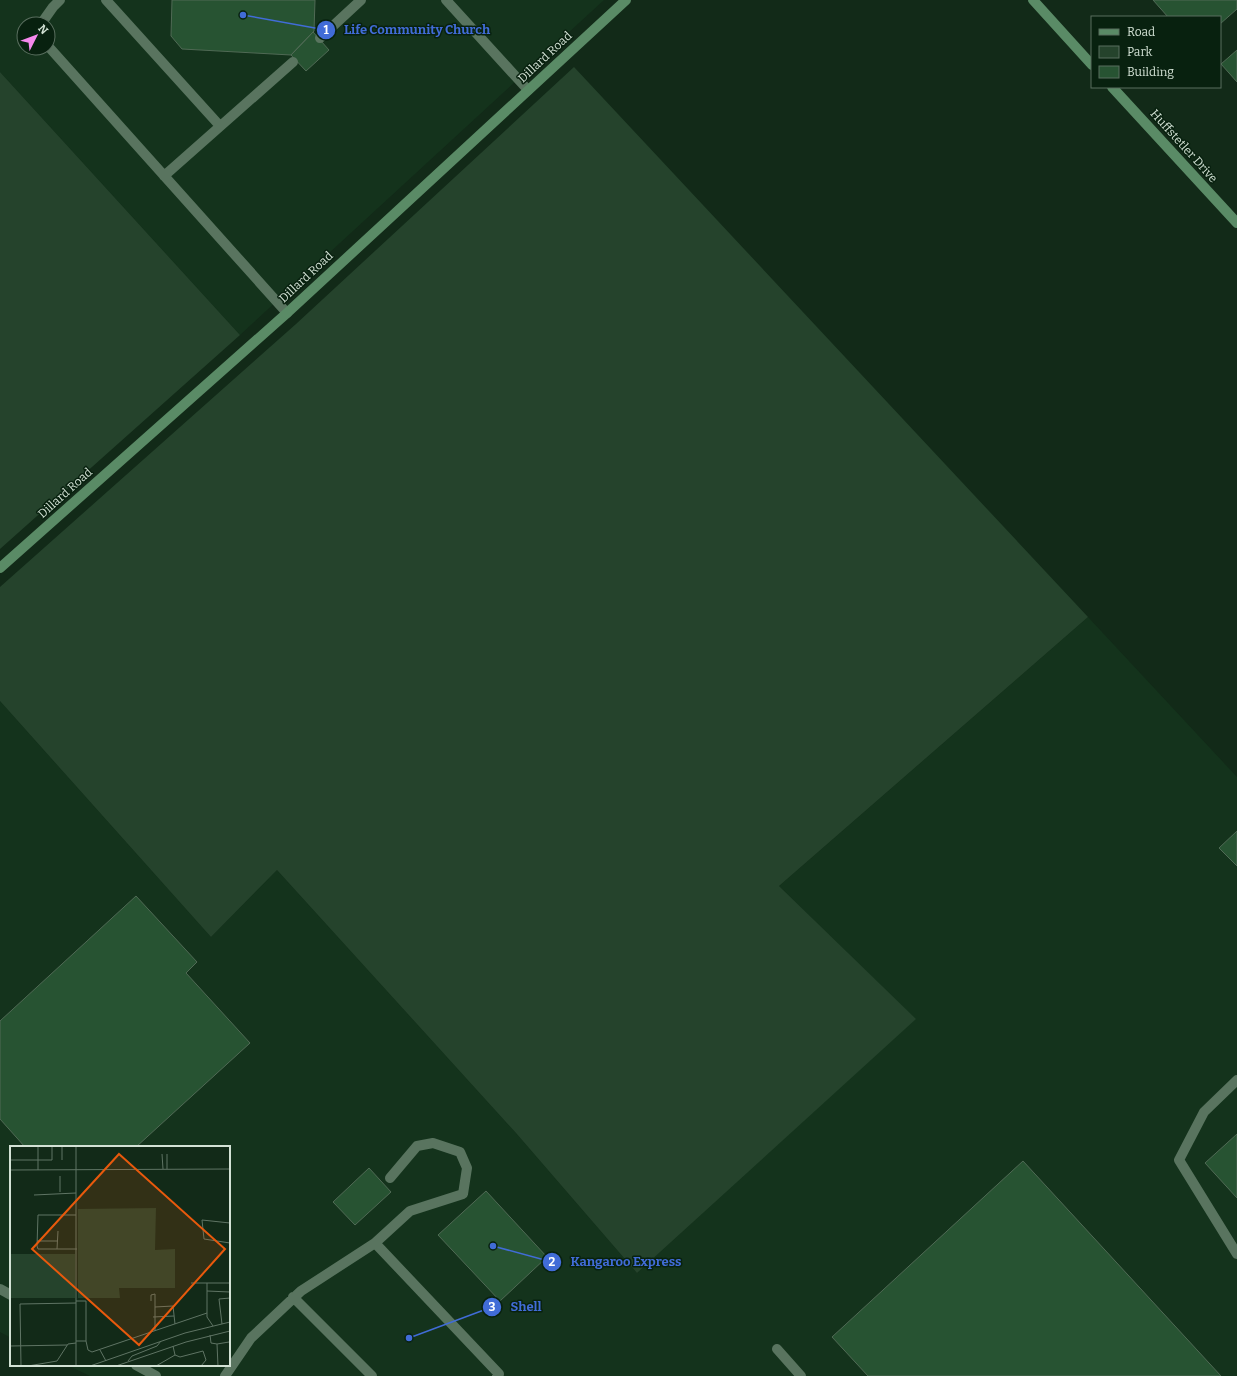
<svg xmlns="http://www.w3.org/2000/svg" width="1237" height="1376" font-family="Bitter,serif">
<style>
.built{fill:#14331c;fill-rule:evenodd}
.green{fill:#25432c}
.building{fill:#275332;stroke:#506a55}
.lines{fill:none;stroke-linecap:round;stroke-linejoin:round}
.lane{stroke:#59745f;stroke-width:10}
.secondary{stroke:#5a8b66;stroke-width:10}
.labels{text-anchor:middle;stroke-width:3;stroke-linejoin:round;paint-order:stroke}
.street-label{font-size:12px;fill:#d3e2d5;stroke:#08210f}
.inset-road{fill:none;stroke:#5f7464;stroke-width:1}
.view{fill:#e8590c;fill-opacity:0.15;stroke:#e8590c;stroke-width:2}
.inset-edge{fill:none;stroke:#d3e2d5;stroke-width:2}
.leader{fill:none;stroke:#416cd7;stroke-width:1.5}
.callout-dot{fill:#416cd7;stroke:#08210f;stroke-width:1.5}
.mark-label{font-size:12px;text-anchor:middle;font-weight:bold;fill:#fff}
.callout-label{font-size:13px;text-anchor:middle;font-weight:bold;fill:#416cd7;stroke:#08210f;stroke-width:3;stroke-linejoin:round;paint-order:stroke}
</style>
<rect width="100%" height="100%" fill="#122a18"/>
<path class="built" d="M0,0h604l-364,335 -240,-263zM24,24h24v24h-24z
M1088,617l149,160v599h-1147l-23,-11h162v-218h-218v191l-11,-6v-631l211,236 66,-67 239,263 121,140 278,-254 -136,-133z"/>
<path class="green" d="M574,67l514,550 -309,269 137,133 -279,254 -121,-140 -239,-263 -66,67 -211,-236v-114l296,-263z
M0,72l240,263 -240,214z"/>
<path class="building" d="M172,0h143l-1,31 -23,24 -109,-6 -11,-13z
M1153,0h84v9l-17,15v-7h-52z
M313,32l16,18 -23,21 -15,-16z
M1237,50v32l-16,-18z
M1237,831v35l-18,-18z
M136,896l61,66 -11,11 64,70 -114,104h-111l-25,-28v-98z
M1237,1134v64l-32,-35z
M1023,1161l198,215h-353l-36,-39z
M369,1168l22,24 -36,33 -22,-23z
M486,1191l61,66 -47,44 -62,-66z"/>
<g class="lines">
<path class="lane" d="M106,0l114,126
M446,0l82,90
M41,24l12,-17 7,-7
M320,38l41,-38
M48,46l239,267
M164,176l129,-114
M1237,1080l-33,32 -25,48 58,94
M375,1243l35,-32 53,-17 4,-26 -7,-16 -27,-9 -16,3 -27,32
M0,1289l11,6
M293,1297l79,79
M777,1349l24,27
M136,1365l20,11
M225,1376l26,-38 50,-47 74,-48 124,131 -2,2"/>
<path class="secondary" d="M1033,0l59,65
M1112,87l125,136
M0,568l287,-255 339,-313"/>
</g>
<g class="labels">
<g class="street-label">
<text transform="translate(545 57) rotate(-43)" y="4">Dillard Road</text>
<text transform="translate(1184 146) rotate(48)" y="4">Huffstetler Drive</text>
<text transform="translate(306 277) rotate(-43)" y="4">Dillard Road</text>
<text transform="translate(65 493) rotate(-42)" y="4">Dillard Road</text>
</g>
</g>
<g transform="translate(10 1146)">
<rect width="220" height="220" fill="#122a18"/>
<path d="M146,62l-1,42 20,-1v39h-56l1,10h-42v-89zM0,108h65v44h-65z" fill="#25432c"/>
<path class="inset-road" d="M28,0v14h14v-14M66,0v220M152,8l1,15M157,8v15M0,14h28v10M52,14v-14M0,24l220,-1M50,30v16M24,49l42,-2M66,69h-38l-1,31 1,3h39M220,77l-28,-3 2,19 26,4M27,95h21M47,103l1,-18M181,137h39M197,137v34l6,9M197,145l23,1M66,155h10v40M141,155v-6l4,-1v13M143,171l21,-1M212,178l-3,-25 11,-1M145,185v-24l18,-1 2,18M200,189l1,8 6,1 1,22M66,195h10l2,9 4,2 115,-39M207,198l12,-2M0,200l57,-1M163,200l2,9 5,2 23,-6 3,9 -5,6M90,204l6,11M118,215l4,-5 25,-10 4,-5M11,220l-1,-62 56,-1M18,220l29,-5 11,-17 8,-1M80,220l95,-33 45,-11M106,220l70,-24 44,-11M146,220l19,-11"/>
<path class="view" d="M109,8l106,95 -86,96 -107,-96z"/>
<rect width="220" height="220" class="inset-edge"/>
</g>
<path class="leader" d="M243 15L326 30M493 1246L552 1262M409 1338L492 1307"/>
<g class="callout-dot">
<circle cx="243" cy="15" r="4"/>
<circle cx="493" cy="1246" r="4"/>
<circle cx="409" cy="1338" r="4"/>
<circle cx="326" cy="30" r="10"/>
<circle cx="552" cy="1262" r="10"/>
<circle cx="492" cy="1307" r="10"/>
</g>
<g class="mark-label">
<text x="326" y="34">1</text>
<text x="552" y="1266">2</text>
<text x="492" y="1311">3</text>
</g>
<g class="callout-label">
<text x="417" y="34">Life Community Church</text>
<text x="626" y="1266">Kangaroo Express</text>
<text x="526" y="1311">Shell</text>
</g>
<rect x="1091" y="16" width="130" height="72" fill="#08210f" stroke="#596e5e"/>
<rect x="1099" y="29" width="20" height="6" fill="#5a8b66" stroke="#596e5e"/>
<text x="1127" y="36" font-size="12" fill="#d3e2d5">Road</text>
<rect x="1099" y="46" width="20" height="12" fill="#25432c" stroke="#596e5e"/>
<text x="1127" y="56" font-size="12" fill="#d3e2d5">Park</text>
<rect x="1099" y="66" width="20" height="12" fill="#275332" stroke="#596e5e"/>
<text x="1127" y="76" font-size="12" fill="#d3e2d5">Building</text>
<g transform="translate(36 36) rotate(48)"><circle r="19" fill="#08210f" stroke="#596e5e"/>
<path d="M0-3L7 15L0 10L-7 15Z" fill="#f688ed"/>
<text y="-6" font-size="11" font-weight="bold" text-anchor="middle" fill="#d3e2d5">N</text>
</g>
</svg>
